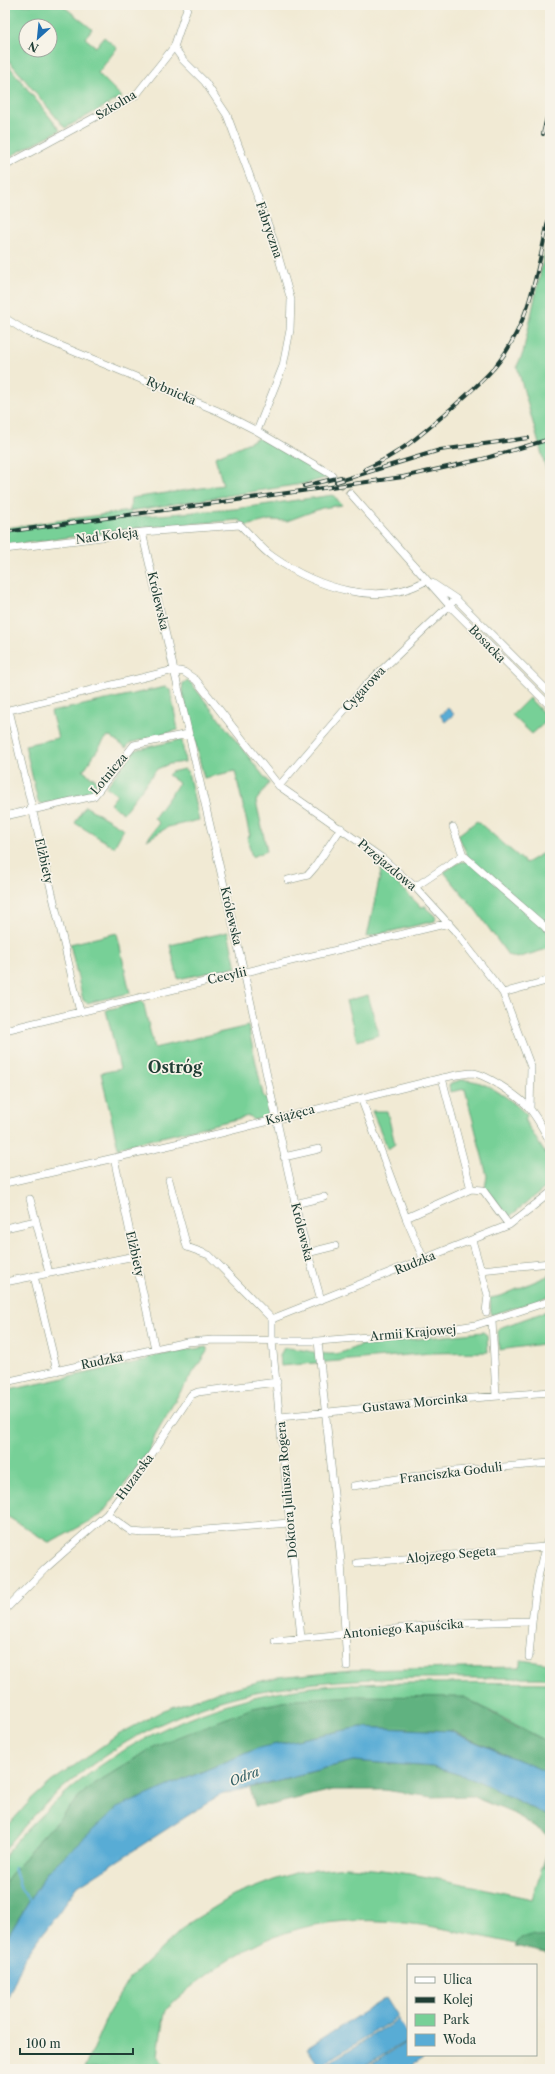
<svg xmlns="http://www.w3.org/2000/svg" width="555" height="2074" font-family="'Libre Caslon Text',serif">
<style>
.green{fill:#77d097;stroke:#4b8666;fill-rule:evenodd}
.forest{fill:#61b280;stroke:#40785a}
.water{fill:#59acd5;stroke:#3c7484}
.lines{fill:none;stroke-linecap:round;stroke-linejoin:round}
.stream{stroke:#59acd5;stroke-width:2.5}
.minor-tunnel{stroke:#c7c7b4;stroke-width:7;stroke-dasharray:7 3.5;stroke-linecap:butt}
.minor-casing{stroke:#889484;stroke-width:8}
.minor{stroke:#fff;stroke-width:7}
.rail-casing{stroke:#1f3d34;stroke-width:4}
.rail{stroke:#f7f3e8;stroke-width:2.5;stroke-dasharray:8;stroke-linecap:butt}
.labels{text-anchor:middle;stroke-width:3.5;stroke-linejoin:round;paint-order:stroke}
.street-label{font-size:12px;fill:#1f3d34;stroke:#f7f3e8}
.water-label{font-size:13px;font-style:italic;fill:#305e64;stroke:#f7f3e8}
.district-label{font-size:16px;font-weight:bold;fill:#1f3d34;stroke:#f7f3e8}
</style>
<rect width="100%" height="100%" fill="#f7f3e8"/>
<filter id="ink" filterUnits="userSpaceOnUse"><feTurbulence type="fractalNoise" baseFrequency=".025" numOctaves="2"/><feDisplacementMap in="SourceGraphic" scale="8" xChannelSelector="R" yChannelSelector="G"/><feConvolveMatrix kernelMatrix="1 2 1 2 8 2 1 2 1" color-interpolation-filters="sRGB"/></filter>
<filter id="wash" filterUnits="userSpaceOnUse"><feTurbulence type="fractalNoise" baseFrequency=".012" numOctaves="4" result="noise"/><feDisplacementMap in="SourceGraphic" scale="16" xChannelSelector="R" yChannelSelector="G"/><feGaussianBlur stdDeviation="0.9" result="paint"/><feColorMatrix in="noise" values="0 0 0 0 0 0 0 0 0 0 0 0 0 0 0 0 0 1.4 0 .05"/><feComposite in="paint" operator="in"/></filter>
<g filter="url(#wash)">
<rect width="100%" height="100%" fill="#f1ead4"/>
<path class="green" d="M5,5h57l30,24 -7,9 11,9 8,-10 13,11 -19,25 24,24 -57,31 -60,-72zM26,26h24v24h-24z
M5,61l55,69 -55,29z
M550,228v255l-33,-117 6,-13z
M259,438l70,39 -21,6 -178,28 2,6 102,-8 99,-14 9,10 -20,3 -35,13 -17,-1 -24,6 -7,-6 -102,8 -132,18v-18l125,-17 1,-13 92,-13 -8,-28z
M187,681l4,2 78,100 -13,18 11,50 -15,6 -5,-20 3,-1 -15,-65 -31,7 -22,-88 1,-7z
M165,687l5,2 8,41 -48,13 -4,5 -16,-12 -5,3 -22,32 12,8 2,8 -5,5 -50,12 -4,-3 -13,-56 33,-7 -7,-26z
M529,698l20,21 -17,15 -20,-19z
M179,740l3,1 3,21 -16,2 -12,5 -34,44 -13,-9 7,-9 -11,-8 29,-37z
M184,769l4,3 11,48 -31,7 -21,13 12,-17 -5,-5 25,-35 -11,-8 3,-3z
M85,806l39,23 -10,18 -39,-24z
M477,821l49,42 24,-14v99l-33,10 -9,-3 -33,-46 -31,-37 16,-10 10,-1 -12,-26z
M383,862l1,8 37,37 5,-1v2l10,9 -1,4 -68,16z
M228,932l8,35 -58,12 -8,-34z
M117,933l13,60 -43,10 -4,-3 -13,-56z
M368,995l11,40 -22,6 -11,-40z
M143,1001l11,47 94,-22 15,69c6,5 7,14 5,22l-15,3 -4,-4 -129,31 -1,5 -18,-79 19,-4 -14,-59z
M461,1080c25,-1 49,19 66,35l-2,6 25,40v23l-41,33 -24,-29 2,-12 -22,-87 -15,3 -1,-6 2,-3z
M372,1111h15l8,33 -7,5z
M550,1275v20l-14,6 -45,14 -1,-17 11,-2z
M550,1310v33l-51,7 -1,-18 1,-4z
M483,1332l4,3 1,17 -57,1 -150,13 -1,-11 4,-7c15,0 29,5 44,6 11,1 23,-5 33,-9z
M206,1347l2,3 -31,47 -22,38 -7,19 -47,61 -51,28 -45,-28v-124l142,-31 2,-3z
M521,1660l29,4v14c-95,1 -196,-5 -289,13 -101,19 -195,78 -256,159v-21l24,-27 22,-20 67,-47 46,-25 50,-17 64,-16 74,-7 167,-3z
M550,1683v60l-86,-46 -307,48 -69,43 -56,60 -27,35c0,-7 -2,-19 0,-25 5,-14 43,-50 55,-60 65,-59 150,-97 236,-109 44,-6 88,-6 132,-6 40,0 81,-1 122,0z
M346,1867c63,3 125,19 186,32l10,-31h8v70h-29l-5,6c-111,-25 -203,-46 -302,26 -11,8 -39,28 -47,39 -4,6 -8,38 -9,47l7,13h-81l25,-57 20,-33 60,-56 44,-27 41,-16 24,-8z"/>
<path class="forest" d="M358,1696l106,1 44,25 42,21v31l-98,-43 -92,-4 -102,21 -73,31 -138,93 -42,69v-58l27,-35 56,-60 69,-43 96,-37 44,-9z
M353,1761l80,6 41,12 76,38v20l-33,-22 -46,-19 -40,1 -47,-7h-52l-61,15 -16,1 -5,-18z
M550,1843v25h-8z
M531,1935l19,3v16l-35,-8 6,-8z"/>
<path class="water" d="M448,708l6,6 -9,8 -5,-7z
M360,1727l89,4 93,39 8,5v42l-76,-38 -41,-12 -80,-6 -133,34 -142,91 -54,73 -19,46v-64l42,-69 70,-64 141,-60z
M386,1998l12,19 -79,49 -12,-18z
M398,2019l10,16v5l-48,29h-41z
M408,2041v14h13l2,3 -17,11h-42z"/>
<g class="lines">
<path class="stream" d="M14,1868l7,21 11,13"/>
</g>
</g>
<g filter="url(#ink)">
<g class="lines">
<path class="minor-tunnel" d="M332,475l18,18"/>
<defs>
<path id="minor" d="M174,47l9,13 22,22 22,33 46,123 18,62 -1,30 -7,36 -26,65
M5,166l131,-71 38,-48 14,-42
M5,318l22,14 191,79 39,20 75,44
M350,493l99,112 101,101
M142,532l102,440 55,249 22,79
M5,549l137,-17 98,-7c11,10 21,24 33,32 43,30 105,52 154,23
M432,583l24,16 94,94
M9,710l71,302
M5,711l169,-41 10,2 12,8 83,106 103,72 33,29 40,44 48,62 28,74 -1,42
M279,786l87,-101 90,-86
M5,816l89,-20 40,-51 54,-11
M453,827l10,28
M288,880l20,-5 7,-8 26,-39
M415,887l48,-32 81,71 6,8
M503,993l47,-13
M5,1030l444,-107
M442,1078l29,111
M361,1098l45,120 18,42
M284,1157l35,-8
M114,1158l41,191
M169,1180l18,67 22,8 63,64
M5,1183l192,-44 245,-61c10,-2 21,-5 31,-5 15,2 48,25 57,36 8,10 14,22 20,32
M30,1199l6,22
M295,1204l29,-7
M406,1218l65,-29 12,1 26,35
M5,1228l31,-7 13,52
M472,1240l16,55 -2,17
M307,1253l28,-7
M481,1270l69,-7
M34,1276l23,95
M5,1282l130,-26
M492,1321l4,75
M318,1341l23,220 6,105
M5,1382l182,-40 27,-2 104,1 112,-9 46,-7 74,-24
M280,1417l155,-16 115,-9
M353,1486l89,-14 108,-9
M107,1514l25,18 12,1 37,-1 108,-9
M357,1563l188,-16
M5,1610l41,-42 61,-54 44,-59 40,-60 7,-3 79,-10
M301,1638l-29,-297v-22l237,-94 41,-32
M275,1641l179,-18 78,-2
M529,1657c3,-38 7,-88 21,-123"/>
</defs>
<use href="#minor" class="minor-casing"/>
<use href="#minor" class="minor"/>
<defs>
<path id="rail" d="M543,134l7,-29
M365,469c31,-13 55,-33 80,-55 17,-15 34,-29 49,-46 37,-44 44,-102 56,-156
M336,482l104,-32 88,-12
M304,486l37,-9
M5,532l398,-55 80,-18 67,-20"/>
</defs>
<use href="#rail" class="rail-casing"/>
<use href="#rail" class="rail"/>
</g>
</g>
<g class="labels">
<g class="street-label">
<text transform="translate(116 105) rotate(-31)" y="4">Szkolna</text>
<text transform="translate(269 230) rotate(71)" y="4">Fabryczna</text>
<text transform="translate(171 391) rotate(23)" y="4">Rybnicka</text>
<text transform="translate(107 536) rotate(-7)" y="4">Nad Koleją</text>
<text transform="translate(158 601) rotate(77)" y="4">Królewska</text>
<text transform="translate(487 644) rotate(46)" y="4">Bosacka</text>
<text transform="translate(364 689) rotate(-47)" y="4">Cygarowa</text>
<text transform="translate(109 774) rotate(-50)" y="4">Lotnicza</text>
<text transform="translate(44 861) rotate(77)" y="4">Elżbiety</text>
<text transform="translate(387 865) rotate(40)" y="4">Przejazdowa</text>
<text transform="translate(231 916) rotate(77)" y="4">Królewska</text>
<text transform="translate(227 976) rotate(-13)" y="4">Cecylii</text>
<text transform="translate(290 1115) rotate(-14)" y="4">Książęca</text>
<text transform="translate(302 1232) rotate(76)" y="4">Królewska</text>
<text transform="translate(135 1254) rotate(77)" y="4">Elżbiety</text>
<text transform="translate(415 1263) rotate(-22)" y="4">Rudzka</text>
<text transform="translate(413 1333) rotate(-5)" y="4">Armii Krajowej</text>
<text transform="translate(102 1361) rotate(-12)" y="4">Rudzka</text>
<text transform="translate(415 1403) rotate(-6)" y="4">Gustawa Morcinka</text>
<text transform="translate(451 1473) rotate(-7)" y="4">Franciszka Goduli</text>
<text transform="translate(135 1477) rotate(-54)" y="4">Huzarska</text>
<text transform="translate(287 1490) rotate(-95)" y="4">Doktora Juliusza Rogera</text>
<text transform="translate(451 1555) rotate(-5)" y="4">Alojzego Segeta</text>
<text transform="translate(403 1629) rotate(-5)" y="4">Antoniego Kapuścika</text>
</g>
<g class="water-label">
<text transform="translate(244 1776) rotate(-21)" y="5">Odra</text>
</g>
<g class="district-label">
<text x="175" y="1073">Ostróg</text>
</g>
</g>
<rect width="555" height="2074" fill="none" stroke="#f7f3e8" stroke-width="20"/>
<rect x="407" y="1964" width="130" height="92" fill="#f7f3e8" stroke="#a1aaa0"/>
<rect x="415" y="1977" width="20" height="6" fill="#ffffff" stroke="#a1aaa0"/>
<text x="443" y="1984" font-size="12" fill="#1f3d34">Ulica</text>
<rect x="415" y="1997" width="20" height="6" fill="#1f3d34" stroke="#a1aaa0"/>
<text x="443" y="2004" font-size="12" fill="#1f3d34">Kolej</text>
<rect x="415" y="2014" width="20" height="12" fill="#77d097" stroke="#a1aaa0"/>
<text x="443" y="2024" font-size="12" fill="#1f3d34">Park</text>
<rect x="415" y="2034" width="20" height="12" fill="#59acd5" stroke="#a1aaa0"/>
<text x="443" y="2044" font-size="12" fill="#1f3d34">Woda</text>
<g transform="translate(38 38) rotate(207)"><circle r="19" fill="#f7f3e8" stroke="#a1aaa0"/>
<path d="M0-3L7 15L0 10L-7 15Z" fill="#1f6fb2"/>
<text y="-6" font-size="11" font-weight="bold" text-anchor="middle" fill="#1f3d34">N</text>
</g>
<path d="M20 2048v6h113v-6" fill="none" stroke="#1f3d34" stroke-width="2"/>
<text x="26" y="2048" font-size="12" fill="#1f3d34" stroke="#f7f3e8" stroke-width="3" paint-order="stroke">100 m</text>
</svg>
